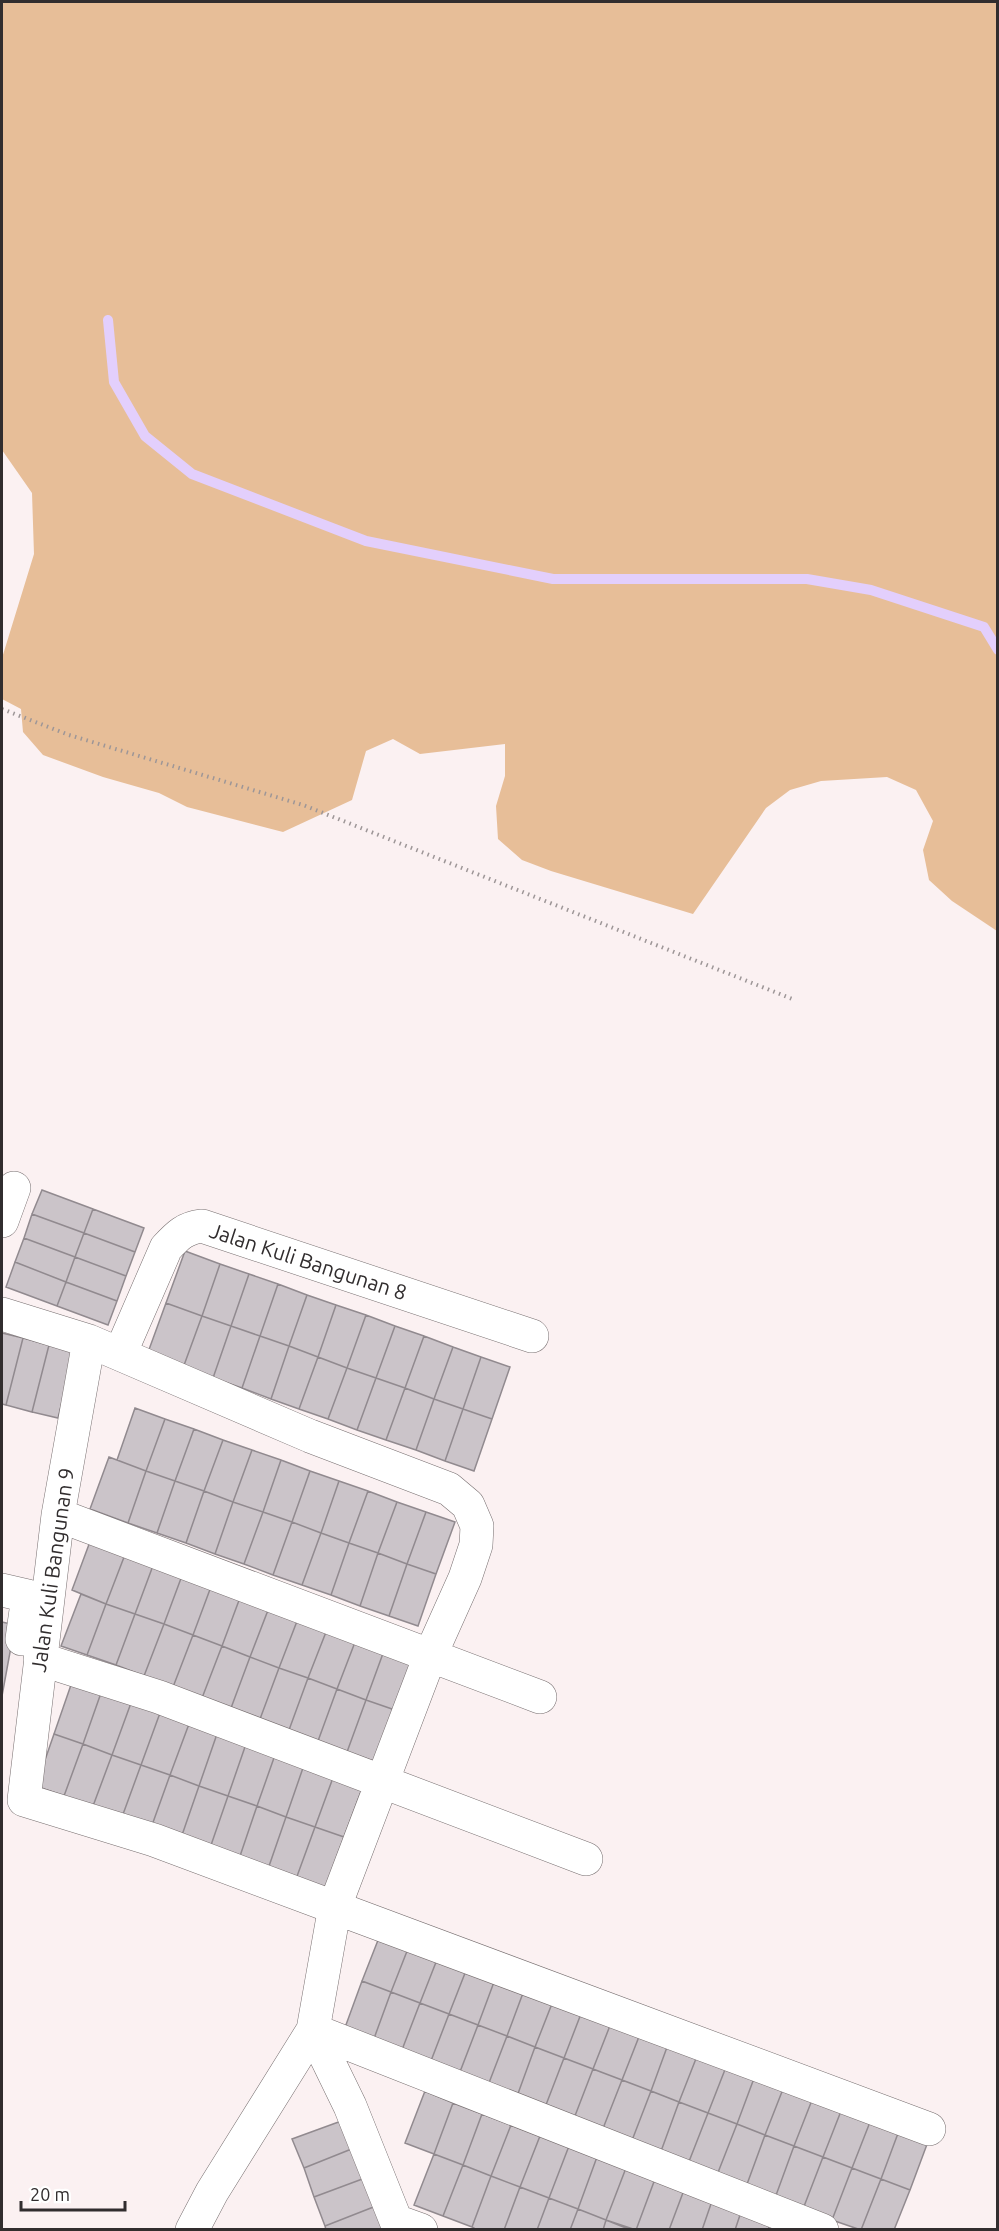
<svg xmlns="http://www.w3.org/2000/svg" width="999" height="2231" font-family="Ubuntu,sans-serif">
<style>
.green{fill:#e7be98}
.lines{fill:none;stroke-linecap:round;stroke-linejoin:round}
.stream{stroke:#e3cffc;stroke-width:10}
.building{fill:#cbc4c9;stroke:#918a8f;stroke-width:1.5}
.minor-casing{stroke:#776f70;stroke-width:34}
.path{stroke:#9d9697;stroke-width:4;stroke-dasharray:1.5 4.5;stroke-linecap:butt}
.minor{stroke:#fff;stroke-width:33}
.labels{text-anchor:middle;stroke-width:4.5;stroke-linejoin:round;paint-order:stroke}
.street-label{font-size:21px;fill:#312d2e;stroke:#fff}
</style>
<rect width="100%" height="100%" fill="#fbf1f2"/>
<path class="green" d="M2,2h995v929l-45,-30 -23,-21 -6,-30 10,-29 -17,-31 -29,-13 -66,4 -31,9 -24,18 -73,106 -142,-43 -29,-11 -24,-21 -2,-33 9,-30v-32l-85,10 -27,-15 -27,12 -14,49 -69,32 -96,-25 -28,-14 -56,-16 -60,-22 -20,-23 -2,-23 -19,-10v-41l32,-104 -2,-61 -30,-43z"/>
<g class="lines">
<path class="stream" d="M108,320l6,62 31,54 47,38 174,67 187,38h254l64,11 113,37 14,23"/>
</g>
<path class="building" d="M42,1190l51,19 -9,24 -52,-19z
M93,1209l51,19 -9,24 -51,-19z
M32,1214l52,19 -9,24 -51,-19z
M84,1233l51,19 -9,24 -51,-19z
M24,1238l51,19 -9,25 -51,-20z
M185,1251l35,13 -18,52 -36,-13z
M75,1257l51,19 -9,25 -51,-19z
M15,1262l51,20 -9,24 -51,-19z
M220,1264l29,10 -18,52 -29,-10z
M249,1274l29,10 -18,52 -29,-10z
M66,1282l51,19 -9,24 -51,-19z
M278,1284l29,11 -18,51 -29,-10z
M307,1295l29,10 -18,52 -29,-11z
M166,1303l36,13 -19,52 -36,-13z
M336,1305l30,10 -19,53 -29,-11z
M366,1315l29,11 -19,52 -29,-10z
M202,1316l29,10 -18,52 -30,-10z
M231,1326l29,10 -18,52 -29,-10z
M395,1326l29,10 -19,52 -29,-10z
M2,1333l21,5 -17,67 -4,-1z
M260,1336l29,10 -18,53 -29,-11z
M424,1336l29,11 -19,52 -29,-11z
M23,1338l26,7 -17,67 -26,-7z
M49,1345l26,7 -17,66 -26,-6z
M289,1346l29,11 -19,52 -28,-10z
M453,1347l28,10 -18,52 -29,-10z
M318,1357l29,11 -19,51 -29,-10z
M481,1357l29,10 -18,52 -29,-10z
M347,1368l29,10 -19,52 -29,-11z
M376,1378l29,10 -19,52 -29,-10z
M405,1388l29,11 -18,51 -30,-10z
M434,1399l29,10 -18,52 -29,-11z
M135,1408l30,11 -19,52 -29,-11z
M463,1409l29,10 -18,52 -29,-10z
M165,1419l29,10 -19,52 -29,-10z
M194,1429l29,11 -19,51 -29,-10z
M223,1440l29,10 -19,52 -29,-11z
M252,1450l29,10 -18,52 -30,-10z
M109,1457l37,14 -18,52 -38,-14z
M281,1460l29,11 -18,51 -29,-10z
M146,1471l29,10 -18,52 -29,-10z
M310,1471l29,10 -18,52 -29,-11z
M175,1481l29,10 -18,52 -29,-10z
M339,1481l29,10 -19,52 -28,-10z
M204,1491l29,11 -18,52 -29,-11z
M368,1491l29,11 -19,51 -29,-10z
M233,1502l30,10 -19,52 -29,-10z
M397,1502l29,10 -19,52 -29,-11z
M263,1512l29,10 -19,53 -29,-11z
M426,1512l29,10 -19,52 -29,-10z
M292,1522l29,11 -19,52 -29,-10z
M321,1533l28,10 -18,52 -29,-10z
M91,1539l35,13 -20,52 -34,-14z
M349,1543l29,10 -18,53 -29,-11z
M126,1552l28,11 -19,51 -29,-10z
M378,1553l29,11 -18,52 -29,-10z
M154,1563l29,10 -19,51 -29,-10z
M407,1564l29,10 -18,52 -29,-10z
M183,1573l29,11 -19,51 -29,-11z
M212,1584l29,11 -19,51 -29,-11z
M81,1594l25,10 -19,51 -26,-9z
M241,1595l29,10 -20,52 -28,-11z
M106,1604l29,10 -19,51 -29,-10z
M270,1605l29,11 -20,52 -29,-11z
M135,1614l29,10 -20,52 -28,-11z
M299,1616l29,11 -20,51 -29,-10z
M2,1622l13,3 -13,71z
M164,1624l29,11 -20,52 -29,-11z
M328,1627l29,10 -20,52 -29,-11z
M193,1635l29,11 -20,52 -29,-11z
M357,1637l28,11 -19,52 -29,-11z
M222,1646l28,11 -19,51 -29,-10z
M385,1648l29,11 -19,51 -29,-10z
M250,1657l29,11 -19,51 -29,-11z
M279,1668l29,10 -19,52 -29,-11z
M308,1678l29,11 -19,52 -29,-11z
M72,1682l29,11 -18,51 -29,-10z
M337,1689l29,11 -19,52 -29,-11z
M101,1693l30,10 -19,52 -29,-11z
M366,1700l29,10 -19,52 -29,-10z
M131,1703l29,10 -19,52 -29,-10z
M160,1713l29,11 -19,51 -29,-10z
M189,1724l28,10 -18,52 -29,-11z
M54,1734l29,10 -19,52 -28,-10z
M217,1734l29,10 -18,52 -29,-10z
M83,1744l29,11 -19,51 -29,-10z
M246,1744l29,11 -18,51 -29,-10z
M112,1755l29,10 -19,52 -29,-11z
M275,1755l29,10 -18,52 -29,-11z
M141,1765l29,10 -19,53 -29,-11z
M304,1765l30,10 -19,52 -29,-10z
M170,1775l29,11 -18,52 -30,-10z
M334,1775l29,11 -19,51 -29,-10z
M199,1786l29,10 -18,52 -29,-10z
M228,1796l29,10 -18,53 -29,-11z
M257,1806l29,11 -18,52 -29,-10z
M286,1817l29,10 -19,52 -28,-10z
M315,1827l29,10 -19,52 -29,-10z
M382,1930l29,11 -20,51 -29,-11z
M411,1941l29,11 -20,51 -29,-11z
M440,1952l29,11 -20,51 -29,-11z
M469,1963l28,11 -19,51 -29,-11z
M497,1974l29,11 -19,51 -29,-11z
M362,1981l29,11 -19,52 -29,-11z
M526,1985l29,11 -20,51 -28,-11z
M391,1992l29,11 -20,52 -28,-11z
M555,1996l29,10 -20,52 -29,-11z
M420,2003l29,11 -20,52 -29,-11z
M584,2006l29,12 -20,51 -29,-11z
M449,2014l29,11 -20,52 -29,-11z
M613,2018l29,11 -20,51 -29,-11z
M478,2025l29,11 -20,52 -29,-11z
M642,2029l28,10 -19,52 -29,-11z
M507,2036l28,11 -19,52 -29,-11z
M670,2039l29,12 -20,51 -28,-11z
M535,2047l29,11 -20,52 -28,-11z
M699,2051l29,11 -20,51 -29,-11z
M564,2058l29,11 -20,52 -29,-11z
M728,2062l28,11 -19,51 -29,-11z
M593,2069l29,11 -20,51 -29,-10z
M756,2073l29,11 -20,51 -28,-11z
M622,2080l29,11 -20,52 -29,-12z
M785,2084l29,11 -20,51 -29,-11z
M425,2091l28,12 -19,51 -29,-11z
M651,2091l28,11 -19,52 -29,-11z
M814,2095l29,11 -20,51 -29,-11z
M679,2102l29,11 -20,51 -28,-10z
M453,2103l29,11 -19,51 -29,-11z
M843,2106l29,11 -20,51 -29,-11z
M708,2113l29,11 -20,51 -29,-11z
M482,2114l29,11 -20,51 -28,-11z
M872,2117l28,11 -19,51 -29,-11z
M344,2120l10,28 -50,20 -12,-29z
M737,2124l28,11 -19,52 -29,-12z
M511,2125l29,11 -20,51 -29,-11z
M900,2128l29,11 -19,51 -29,-11z
M765,2135l29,11 -19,52 -29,-11z
M540,2136l29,10 -20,52 -29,-11z
M569,2146l28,11 -19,52 -29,-11z
M794,2146l29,11 -20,52 -28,-11z
M354,2148l11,30 -51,19 -10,-29z
M434,2154l29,11 -20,51 -29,-11z
M597,2157l29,11 -20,52 -28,-11z
M823,2157l29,11 -20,52 -29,-11z
M463,2165l28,11 -19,51 -29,-11z
M626,2168l29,11 -19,51 -30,-10z
M852,2168l29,11 -20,51 -29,-10z
M491,2176l29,11 -16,43h-27l-5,-3z
M365,2178l11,28 -51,20 -11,-29z
M655,2179l29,11 -15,40h-33z
M881,2179l29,11 -16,40h-33z
M520,2187l29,11 -12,32h-33z
M684,2190l28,11 -10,29h-33z
M549,2198l29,11 -8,21h-33z
M712,2201l29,11 -6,18h-33z
M376,2206l9,24h-59l-1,-4z
M578,2209l28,11 -3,10h-33z
M741,2212l29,11 -2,7h-33z
M606,2220l25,10h-28z"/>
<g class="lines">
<defs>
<path id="minor" d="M2,1221l12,-33
M2,1314l87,27 221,95 139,53 19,16 9,21 -1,19 -11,33 -35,78 -95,250 -22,124 -101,162 -20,38
M89,1341l-31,174 -34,285 130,40 775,289
M120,1354l46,-106c12,-13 19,-20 36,-22l330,110
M58,1515l482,182
M2,1590l26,6 -6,43
M40,1659l119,38 427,162
M313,2030l509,200
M313,2030l37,76 46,115 25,9"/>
</defs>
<use href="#minor" class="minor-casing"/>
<path class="path" d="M2,709l67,26 234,70 492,195"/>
<use href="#minor" class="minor"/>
</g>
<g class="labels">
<g class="street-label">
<text transform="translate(308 1262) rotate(18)" y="7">Jalan Kuli Bangunan 8</text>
<text transform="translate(53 1570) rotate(-82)" y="7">Jalan Kuli Bangunan 9</text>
</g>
</g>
<rect width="999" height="2231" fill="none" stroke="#312d2e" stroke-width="6"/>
<path d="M21 2201v9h104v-9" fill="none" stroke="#312d2e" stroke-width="3"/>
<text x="30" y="2201" font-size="18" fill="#312d2e" stroke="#ffffff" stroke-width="4.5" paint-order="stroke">20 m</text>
</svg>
